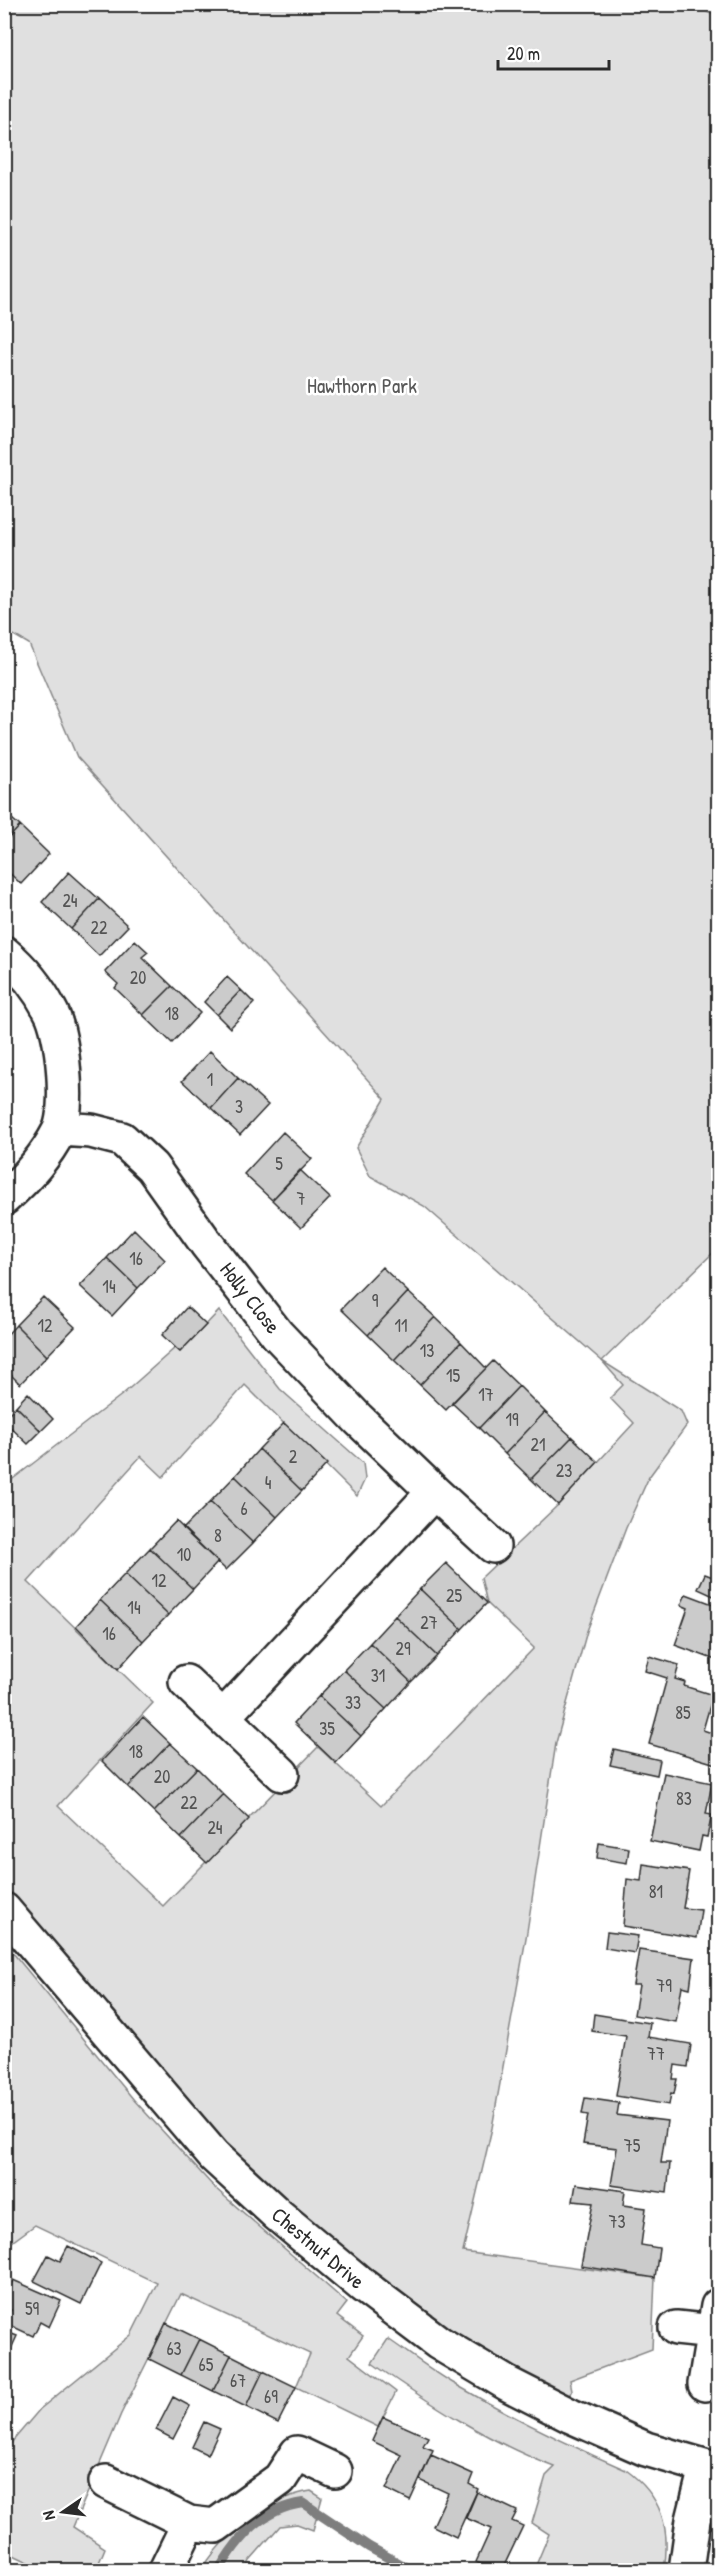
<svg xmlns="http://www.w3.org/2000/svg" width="723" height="2575" font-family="'Patrick Hand',sans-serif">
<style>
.green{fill:#e0e0e0;stroke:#868686;stroke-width:1.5}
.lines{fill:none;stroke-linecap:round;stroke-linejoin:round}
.stream{stroke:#7e7e7e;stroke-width:10}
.building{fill:#cbcbcb;stroke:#2b2b2b;stroke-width:1.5}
.street-casing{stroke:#2b2b2b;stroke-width:38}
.secondary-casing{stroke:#2b2b2b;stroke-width:38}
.street{stroke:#fff;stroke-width:33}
.secondary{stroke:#fff;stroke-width:33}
.labels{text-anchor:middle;stroke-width:5;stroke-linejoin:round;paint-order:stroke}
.number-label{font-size:18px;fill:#535353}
.park-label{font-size:21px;fill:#585858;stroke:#fff}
.street-label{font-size:21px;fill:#2b2b2b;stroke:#fff}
</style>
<rect width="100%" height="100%" fill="#fff"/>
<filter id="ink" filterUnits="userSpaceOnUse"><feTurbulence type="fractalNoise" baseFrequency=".0167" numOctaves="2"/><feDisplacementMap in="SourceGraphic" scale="12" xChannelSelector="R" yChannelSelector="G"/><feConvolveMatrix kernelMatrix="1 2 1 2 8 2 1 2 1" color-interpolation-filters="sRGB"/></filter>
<g filter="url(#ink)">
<path class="green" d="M690,4l28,13v1231l-116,113 79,50 6,14 -38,52 -23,51 -39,103 -31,112 -30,195 -34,190 -29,124 192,26 -3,71 -82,31 2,10 -5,10 -74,-38 -99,-66 -166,-143 -223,-247v-421l118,-91 52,-46 5,4 39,-41 61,78 83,74 2,16 -8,17 -112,-111 -82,92 -22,-21 -113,126 125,121 -95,103 105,100 155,-159 63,59 153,-158 -47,-45 -6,-25 77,-73 76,-82 -24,-25 13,-13 -21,-24 -178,-155 -54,-30 -14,-28 29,-49 -308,-342 -48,-113 -24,-14v-625z
M4,1942l130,158 81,88 132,115 -10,13 26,20 -14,20 47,36 -18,35 -82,-40 14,-33 -129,-60 -60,120 -48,113 32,21 -9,22h-51l-40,-19v-101l35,-41 91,-74 26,-52 -122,-58 -30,22z
M388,2339c22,15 43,31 65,44 56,33 113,61 173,87 36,26 45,58 38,100h-130l15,-36 -17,-11 14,-47 9,-9c-66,-25 -125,-63 -183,-104z
M311,2491l11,7 -9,32 -16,-6 -17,2 -30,34 -5,10h-43c22,-37 65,-72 109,-79z"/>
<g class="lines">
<path class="stream" d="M219,2570c20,-34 43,-61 84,-67l66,44 42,23"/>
</g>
<path class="building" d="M4,812l16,14 -16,17z
M20,826l29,28 -28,30 -17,-16v-25z
M69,872l30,27 -28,30 -29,-27z
M99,899l29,27 -29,30 -28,-27z
M135,940l13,12 -6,5 30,29 -29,29 -28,-27 3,-4 -13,-12z
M227,977l14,13 -24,25 -13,-13z
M172,986l28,27 -28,30 -29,-28z
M241,990l13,13 -24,25 -13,-13z
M210,1051l28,27 -27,30 -29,-27z
M238,1078l30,27 -28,30 -29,-27z
M283,1132l29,27 -40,41 -28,-26z
M300,1170l30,28 -29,30 -29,-28z
M134,1229l31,31 -27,28 -31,-30z
M107,1258l31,30 -26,28 -32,-30z
M382,1267l26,25 -40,43 -27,-26z
M408,1292l27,25 -41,43 -26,-25z
M43,1297l32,30 -28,29 -31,-31z
M187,1307l19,18 -26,27 -18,-17z
M435,1317l26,25 -41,43 -26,-25z
M16,1325l31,31 -27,28 -16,-16v-30z
M461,1342l25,26 -40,42 -26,-25z
M493,1361l26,25 -40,42 -27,-25z
M519,1386l26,26 -40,42 -26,-26z
M28,1393l25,26 -12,12 -25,-25z
M16,1406l25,25 -13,13 -24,-23v-3z
M545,1412l27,25 -41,42 -26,-25z
M284,1423l43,41 -25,27 -43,-42z
M572,1437l26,25 -40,43 -27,-26z
M259,1449l43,42 -25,26 -42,-41z
M235,1476l42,41 -24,26 -43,-41z
M210,1502l43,41 -27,27 -43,-41z
M176,1521l42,41 -25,27 -43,-41z
M150,1548l43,41 -25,26 -43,-41z
M446,1563l41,40 -25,26 -42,-40z
M125,1574l43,41 -25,26 -43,-41z
M705,1574l13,5v19l-20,-9z
M420,1589l42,40 -25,27 -42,-40z
M686,1594l32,12v55l-43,-16 13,-37 -7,-3z
M100,1600l43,41 -25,28 -42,-43z
M395,1616l42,40 -26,26 -41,-39z
M370,1643l41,39 -25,27 -42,-39z
M649,1656l30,9 -4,14 10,3 -1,4 29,9 -10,35 15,5v19l-2,10 -67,-20 18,-66 -22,-7z
M344,1670l42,39 -25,27 -42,-40z
M319,1696l42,40 -25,27 -42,-40z
M143,1717l27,26 -42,44 -26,-26z
M170,1743l27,25 -43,44 -26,-25z
M614,1749l46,11 -3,15 -47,-10z
M197,1768l26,26 -42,44 -27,-26z
M664,1773l48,10 -6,31 6,1 -5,22 -5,-1 -3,15 -49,-10z
M223,1794l26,25 -42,44 -26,-25z
M599,1843l30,5 -2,15 -30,-5z
M643,1864l46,7 -6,37 18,2 -4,28 -74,-12 4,-47 14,2z
M607,1932l31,4 -3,17 -30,-5z
M639,1950l55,8 -4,30 -8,-2 -6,36 -42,-7 5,-30h-6z
M594,2014l56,9 -2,14 43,7 -3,23 -13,-2 -2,14h4l-3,15 -3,-1 -2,12 -53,-9 10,-60 -34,-5z
M585,2098l34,5 -2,12 50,6 -6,42h9l-3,30 -56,-8 6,-37 -34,-4 5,-29 -6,-1z
M576,2184l49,7 -2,14 23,3 -5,37 18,3 -4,30 -74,-12 12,-63 -20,-2z
M68,2246l33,17 -20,41 -47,-23 14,-26 12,6z
M13,2280l48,21 -12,26 -9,-5 -7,14 -28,-13 6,-13 -7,-3v-9z
M166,2323l33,16 -18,36 -32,-16z
M4,2331l13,5 -13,28z
M199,2339l32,16 -18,36 -32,-16z
M231,2355l32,16 -17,36 -33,-16z
M263,2371l33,16 -18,36 -32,-16z
M173,2397l17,9 -17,33 -17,-9z
M383,2417l45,20 -5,9 10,4 -23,51 -24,-12 16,-34 -30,-14z
M204,2422l16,7 -12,26 -16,-8z
M431,2455l42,19 -4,10 9,5 -22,48 -23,-11 15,-33 -28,-13z
M477,2492l40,19 -5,10 11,5 -21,44h-7l-19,-8 15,-33 -25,-11z"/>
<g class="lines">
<defs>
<path id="street" d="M4,953c18,15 35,36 46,57 13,22 20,98 9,121 -13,25 -33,48 -55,67
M60,1129l31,2 31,8 30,28 54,76 71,91 81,85 76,73 -211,225
M434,1492l59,54
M186,1682l96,92
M676,2328l38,4
M705,2384l13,-78
M106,2482l83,41
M166,2570l23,-47 26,3 65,-47 17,-26 38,18
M686,2570l7,-50 13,-52"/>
<path id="secondary" d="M4,1910l210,246 64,59 84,70 77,58 69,41 63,32 75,33 72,21"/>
</defs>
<use href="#street" class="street-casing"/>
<use href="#secondary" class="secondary-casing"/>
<use href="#street" class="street"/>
<use href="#secondary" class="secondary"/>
</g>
</g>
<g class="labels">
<g class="number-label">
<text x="70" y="907">24</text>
<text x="99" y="934">22</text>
<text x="138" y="984">20</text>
<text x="172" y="1020">18</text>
<text x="210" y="1086">1</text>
<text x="239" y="1113">3</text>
<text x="279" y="1170">5</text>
<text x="301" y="1205">7</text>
<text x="136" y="1265">16</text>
<text x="109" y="1293">14</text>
<text x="375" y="1307">9</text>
<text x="45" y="1332">12</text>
<text x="401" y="1332">11</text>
<text x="427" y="1357">13</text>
<text x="453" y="1382">15</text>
<text x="486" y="1401">17</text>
<text x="512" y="1426">19</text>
<text x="538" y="1451">21</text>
<text x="293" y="1463">2</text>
<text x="564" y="1477">23</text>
<text x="268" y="1489">4</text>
<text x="244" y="1515">6</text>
<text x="218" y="1542">8</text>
<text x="184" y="1561">10</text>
<text x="159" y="1587">12</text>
<text x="454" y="1602">25</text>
<text x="134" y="1614">14</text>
<text x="429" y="1629">27</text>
<text x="109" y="1640">16</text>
<text x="403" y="1655">29</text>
<text x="378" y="1682">31</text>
<text x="353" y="1709">33</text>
<text x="683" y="1719">85</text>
<text x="327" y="1735">35</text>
<text x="136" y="1758">18</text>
<text x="162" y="1783">20</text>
<text x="684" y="1805">83</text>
<text x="189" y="1809">22</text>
<text x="215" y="1834">24</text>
<text x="656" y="1898">81</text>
<text x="664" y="1992">79</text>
<text x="656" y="2060">77</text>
<text x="632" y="2152">75</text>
<text x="617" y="2228">73</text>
<text x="32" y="2315">59</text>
<text x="174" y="2355">63</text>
<text x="206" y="2371">65</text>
<text x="238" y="2387">67</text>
<text x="271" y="2403">69</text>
</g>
<g class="park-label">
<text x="362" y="393">Hawthorn Park</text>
</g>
<g class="street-label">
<text transform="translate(250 1298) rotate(52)" y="7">Holly Close</text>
<text transform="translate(318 2248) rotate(40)" y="7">Chestnut Drive</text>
</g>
</g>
<rect width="723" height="2575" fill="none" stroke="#fff" stroke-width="24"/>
<rect x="12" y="12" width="699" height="2551" fill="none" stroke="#2b2b2b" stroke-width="2" filter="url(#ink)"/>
<g transform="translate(63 2512) rotate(256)" stroke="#ffffff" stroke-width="4.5" paint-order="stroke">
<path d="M0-4.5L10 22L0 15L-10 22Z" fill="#2b2b2b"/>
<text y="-9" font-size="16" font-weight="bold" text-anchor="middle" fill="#2b2b2b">N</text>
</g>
<path d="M498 60v9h111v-9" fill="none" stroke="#2b2b2b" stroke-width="3"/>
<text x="507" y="60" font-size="18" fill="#2b2b2b" stroke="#ffffff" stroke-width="4.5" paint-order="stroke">20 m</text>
</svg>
